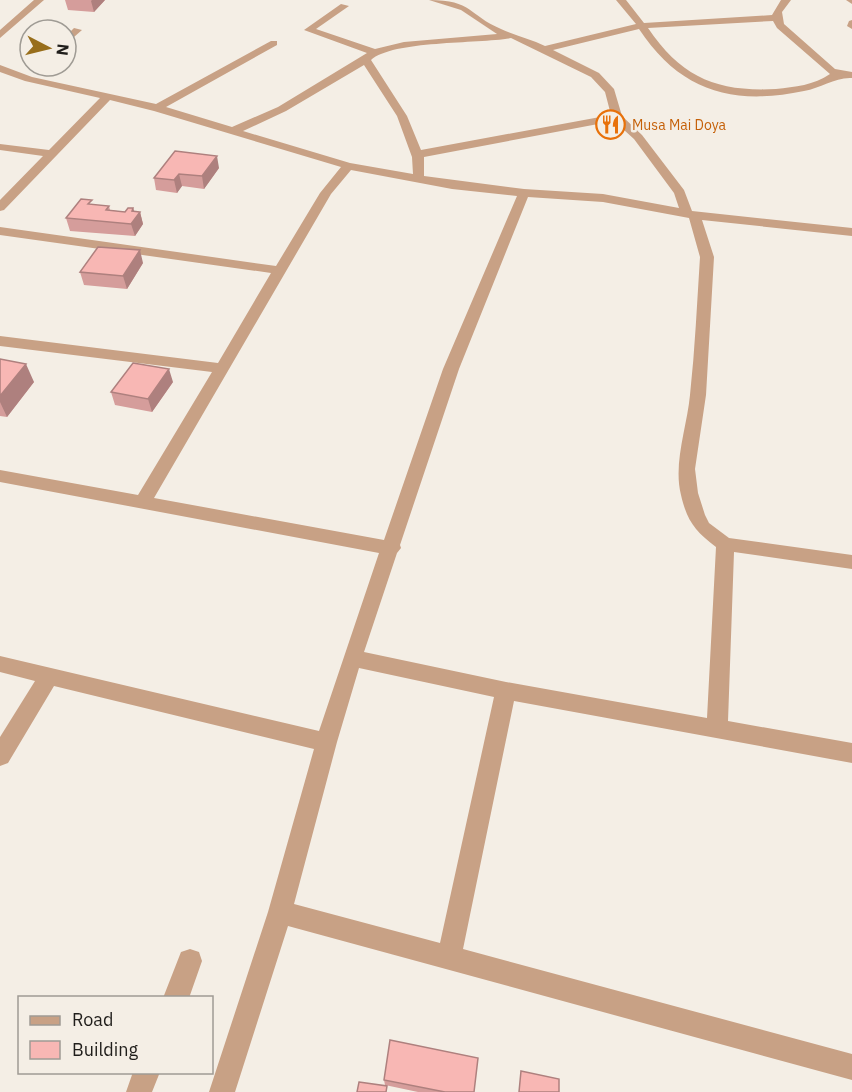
<svg xmlns="http://www.w3.org/2000/svg" width="852" height="1092" font-family="'IBM Plex Sans',sans-serif">
<style>
.lines{fill:none;stroke-linecap:round;stroke-linejoin:round}
.minor{fill:#c8a185;fill-rule:evenodd}
.wall{fill:#d59d9b}
.shaded-wall{fill:#ae807e}
.building{fill:#f8b7b4;stroke:#ae807e;stroke-width:1.5}
.labels{text-anchor:middle;stroke-width:5;stroke-linejoin:round;paint-order:stroke}
.far-food-label{font-size:14px;fill:#c56008;stroke:#f4eee5;text-anchor:start}
</style>
<rect width="100%" height="100%" fill="#f4eee5"/>
<g class="lines">
<path class="minor" d="M34,0h10l-44,38v-8z
M429,0c44,0 39,15 72,29 15,7 30,10 44,17l91,-22 -20,-24h10l18,23 128,-8 9,-15h10l-9,12 2,12 51,45 17,3v6c-17,-1 -31,10 -48,13 -72,15 -124,0 -165,-62l-86,21 46,23 15,16 8,27 20,19 42,55 8,21 160,17v8l-150,-16 12,37 -8,138 -11,74 3,24 7,22 4,8 20,15 123,17v14l-118,-17 -6,169 124,22v20l-338,-62 -51,248 389,105v26l-564,-154 -53,166h-26l59,-180 46,-163 -260,-63 -46,77 -8,3v-29l35,-56 -35,-9v-16l319,75 60,-178 -379,-71v-12l138,25 74,-123 -212,-26v-10l218,27 53,-90 -271,-38v-8l276,39 44,-73 21,-26 -187,-56 -44,-11 -106,110 -4,1v-11l43,-44 -43,-6v-6l49,6 51,-52 -75,-17 -25,-9v-7l32,12 124,27 115,-63h6v4l-111,62 66,20 46,-20 89,-54 -63,-23 37,-26 8,2 -33,23 59,20 29,-7 93,-8 -36,-24zM773,21l4,7 53,46c-16,11 -35,13 -54,15 -59,3 -94,-11 -128,-61zM511,38l80,39 14,15 6,23 -190,35 -14,-34 -36,-56c22,-20 108,-16 140,-22zM364,65l33,51 15,41 1,17 -63,-11 -107,-32 43,-20zM614,121l20,18 40,54 5,15 -76,-14 -79,-5 -100,-13v-19zM351,170l101,19 65,7 -74,173 -59,171 -230,-42 177,-304zM528,197l75,5 86,16 11,39c-3,46 -5,92 -10,138 -3,32 -17,68 -9,100 6,26 14,36 35,52l-9,171 -201,-36 -142,-30 33,-99 4,-5 -1,-3 59,-176zM359,668l135,29 -54,246 -146,-39 43,-162z
M846,0h6v4z
M852,20v9l-5,-3 2,-5z
M74,28l8,2 -16,14v-8z
M190,949l9,3 3,9 -13,37h-26l18,-46z
M133,1072h27l-8,20h-26z"/>
</g>
<path class="wall" d="M65,0h40l-11,12 -26,-2z
M219,168l-15,21 -22,-3 -5,7 -21,-3 -2,-12z
M93,205l16,1 1,4 15,2 8,-4 1,3 6,1 3,12 -8,12 -65,-5 -4,-13z
M143,263l-16,26 -43,-4 -4,-13z
M0,359l34,23 -27,35 -7,-1z
M173,382l-21,30 -37,-7 -4,-13z
M384,1080l90,12h-56l-33,-7z"/>
<path class="shaded-wall" d="M92,0h13l-11,12 -3,-11z
M217,156l2,12 -15,21 -2,-13z
M179,174l3,12 -5,7 -3,-13z
M133,208l3,9 4,-5 3,12 -8,12 -4,-12 1,-13z
M140,250l3,13 -16,26 -4,-13z
M26,364l8,18 -27,35 -7,-15v-6z
M169,369l4,13 -21,30 -4,-13z"/>
<path class="building" d="M175,151l42,5 -15,20 -23,-2 -5,6 -20,-2z
M81,199l11,1 -4,4 21,2 -3,4 19,2 3,-4h5l-1,3 8,1 -9,12 -65,-6z
M98,247l42,3 -17,26 -43,-4z
M0,359l26,5 -26,32z
M133,363l36,6 -21,30 -37,-7z
M390,1040l88,18 -4,34h-29l-61,-12z
M521,1071l38,8v13h-40z
M359,1082l28,4 -1,6h-29z"/>
<defs>
<symbol id="restaurant-ring" viewBox="-11 -11 22 22"><circle r="9.5" fill="#f4eee5" stroke="#e8710a" stroke-width="1.5"/><path d="M-5-6h1v4h1v-4h1v4h1v-4h1v5L-1.5 .5V6h-2V.5L-5-1ZM5-6V6H3V1.5H1.5Q1.5-4 5-6Z" fill="#e8710a"/></symbol>
</defs>
<g fill-rule="evenodd">
<use href="#restaurant-ring" x="594" y="108" width="33" height="33"/>
</g>
<g class="labels">
<g class="far-food-label">
<text x="632" y="130">Musa Mai Doya</text>
</g>
</g>
<rect x="18" y="996" width="195" height="78" fill="#f4eee5" stroke="#9f9b94" stroke-width="1.5"/>
<rect x="30" y="1016" width="30" height="9" fill="#c8a185" stroke="#9f9b94" stroke-width="1.5"/>
<text x="72" y="1026" font-size="18" fill="#201e1b">Road</text>
<rect x="30" y="1041" width="30" height="18" fill="#f8b7b4" stroke="#9f9b94" stroke-width="1.5"/>
<text x="72" y="1056" font-size="18" fill="#201e1b">Building</text>
<g transform="translate(48 48) rotate(97)"><circle r="28" fill="#f4eee5" stroke="#9f9b94" stroke-width="1.5"/>
<path d="M0-4.5L10 22L0 15L-10 22Z" fill="#986e1b"/>
<text y="-9" font-size="16" font-weight="bold" text-anchor="middle" fill="#201e1b">N</text>
</g>
</svg>
